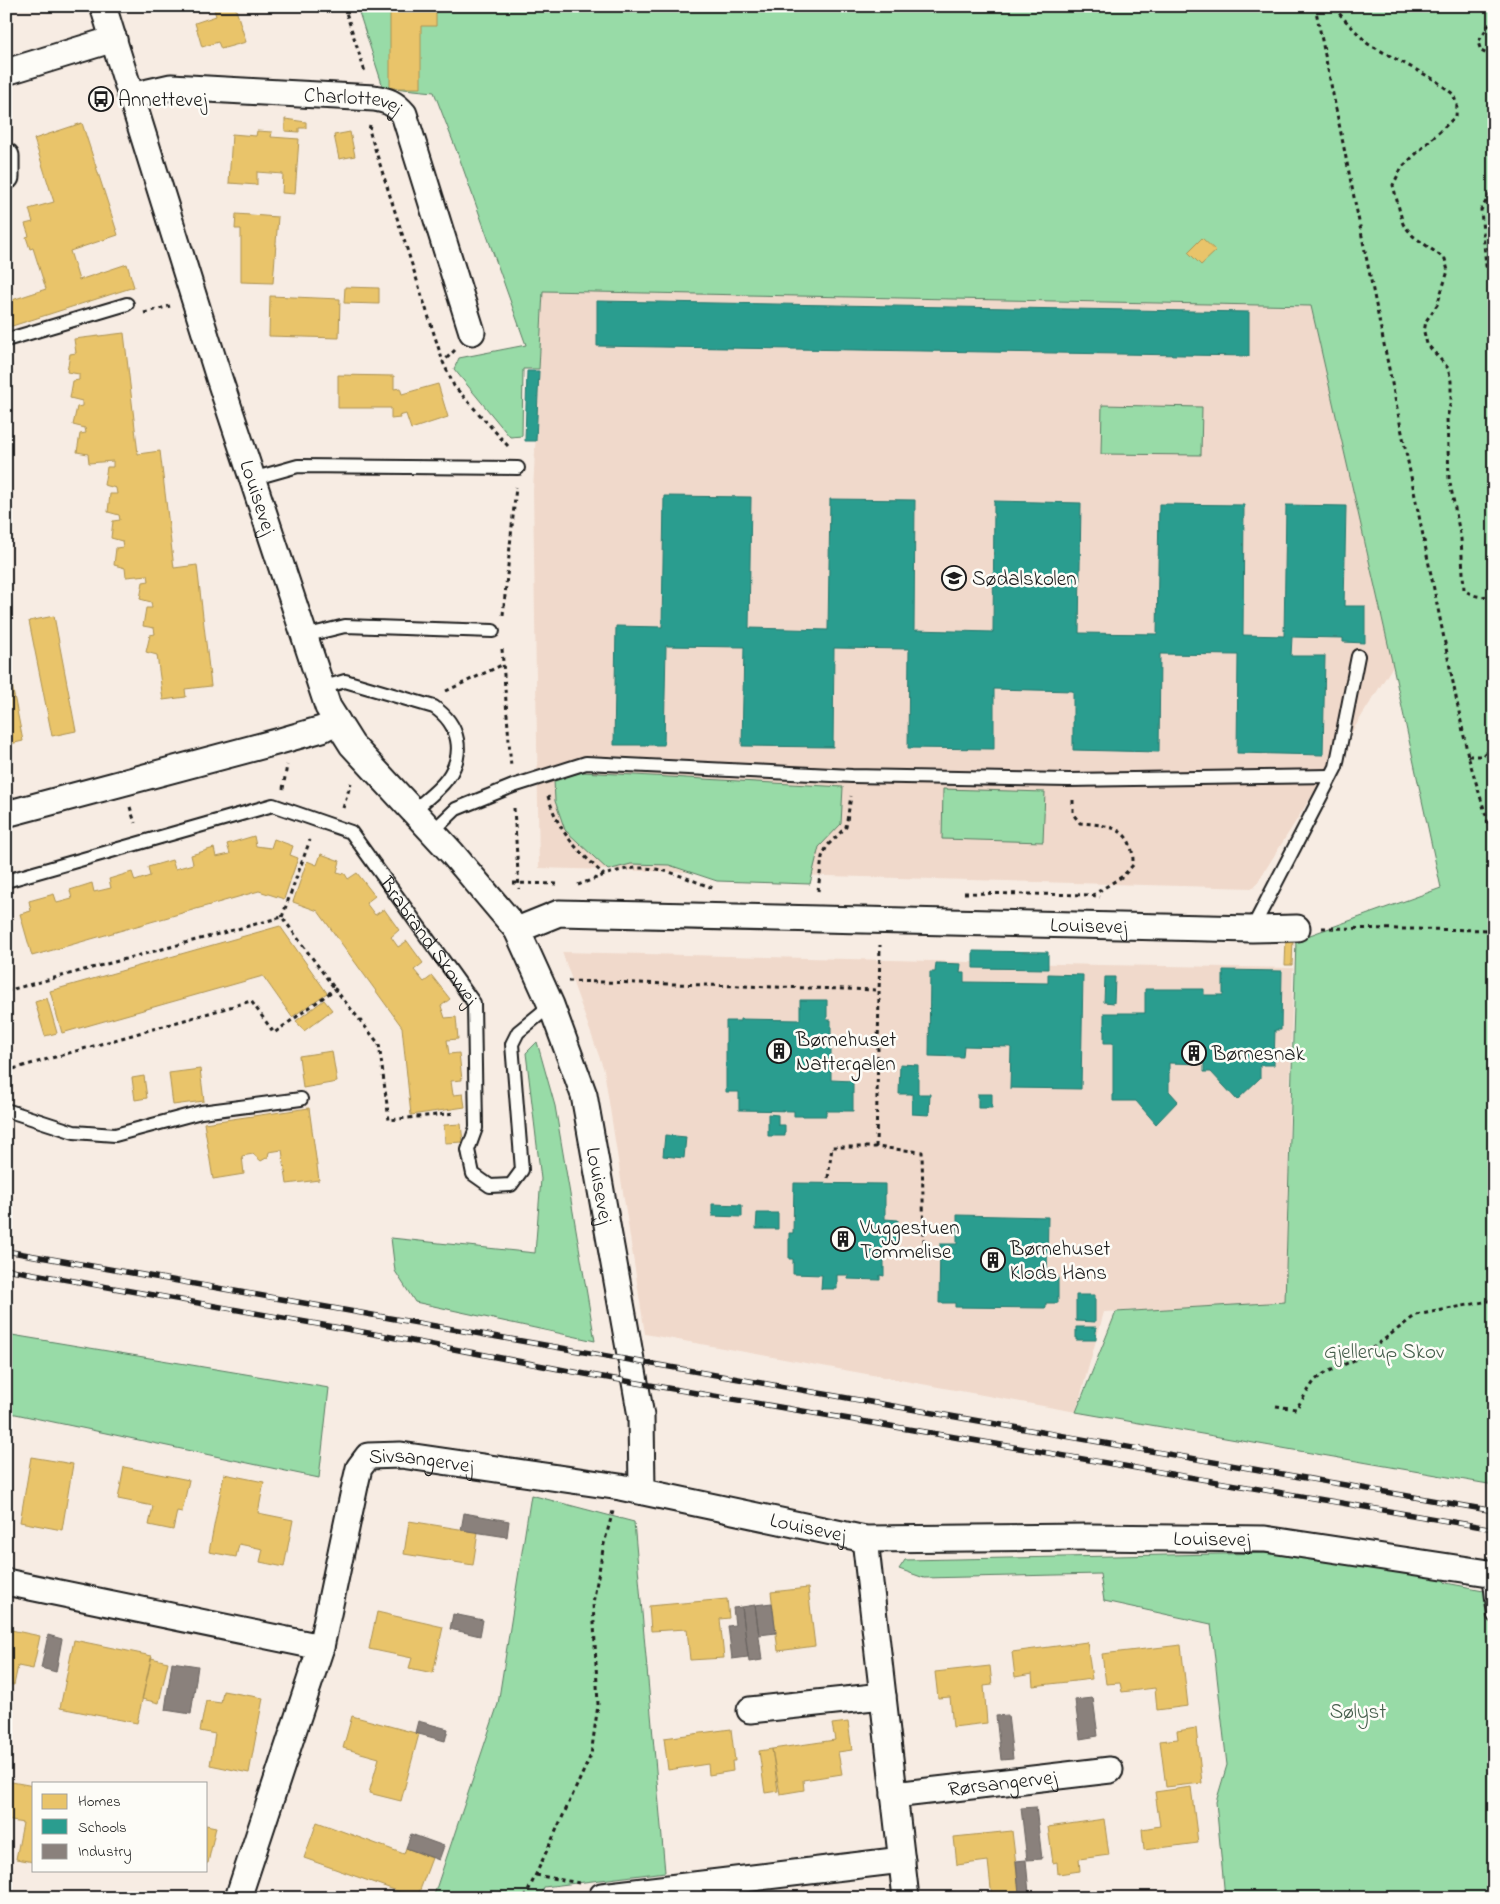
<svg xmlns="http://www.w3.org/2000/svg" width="1500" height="1904" font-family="'Indie Flower',sans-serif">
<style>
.built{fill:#f0d9cb}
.green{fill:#98dba7;stroke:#5a7c62}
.homes{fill:#e9c46a;stroke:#ac9253}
.schools{fill:#2a9d8f;stroke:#26766c}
.industry{fill:#8a817c;stroke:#69635f}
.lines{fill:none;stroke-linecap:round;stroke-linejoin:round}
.service-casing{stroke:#1c1c1c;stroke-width:16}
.minor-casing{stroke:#1c1c1c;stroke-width:29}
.path{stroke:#1c1c1c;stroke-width:3;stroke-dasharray:4 4;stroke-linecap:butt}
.service{stroke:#fdfcf7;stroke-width:12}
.minor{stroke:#fdfcf7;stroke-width:25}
.rail-casing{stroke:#1c1c1c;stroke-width:5.5}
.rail{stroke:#fdfcf7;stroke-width:4;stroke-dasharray:11;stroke-linecap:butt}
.labels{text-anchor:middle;stroke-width:5;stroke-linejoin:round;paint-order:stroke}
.poi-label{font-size:21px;fill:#1c1c1c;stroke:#fdfcf7;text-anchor:start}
.street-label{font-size:21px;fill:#1c1c1c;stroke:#fdfcf7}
.park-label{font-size:21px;fill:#475f4d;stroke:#fdfcf7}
</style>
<rect width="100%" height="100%" fill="#f7ece3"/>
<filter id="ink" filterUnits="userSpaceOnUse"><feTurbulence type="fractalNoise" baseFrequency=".02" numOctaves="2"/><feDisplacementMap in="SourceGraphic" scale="10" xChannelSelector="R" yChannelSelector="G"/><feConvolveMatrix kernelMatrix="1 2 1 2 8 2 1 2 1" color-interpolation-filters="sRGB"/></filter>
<g filter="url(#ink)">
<path class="built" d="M543,291l768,15 82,360 -139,222 -715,-20 -6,-377z
M562,952l539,13 192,3 -8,335 -181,9 -28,100 -431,-78 -41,-264z"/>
<path class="green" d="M357,6h1137v1479l-418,-73 40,-100 169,-10 11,-362 145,-52 -48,-222 -82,-360 -768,-15 -4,78h-16l-1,67 -12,1 -56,-68 5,-11 67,-13 -67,-188 -25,-65 -51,-5z
M1102,405l100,2 -1,48 -100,-1z
M582,772l261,15 -2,37 -22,23 -9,37 -93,-3 -48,-16 -38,-1 -23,6 -43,-40 -10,-29 -1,-21z
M943,789l102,3 -2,50 -101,-3z
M537,1042l18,64 40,235 -180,-39 -20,-31 -4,-33 144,15 6,-74 -15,-126z
M6,1334l323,54 -10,90 -313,-66z
M531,1495l103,27 31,350 -121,15 -4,11h-107l65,-194z
M1272,1553l168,23 6,7 48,9v306h-269l-9,-96 11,-37 -16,-141 -107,-23 -4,-27 -176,4 -25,-9 6,-9z"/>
<path class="homes" d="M213,6h22l11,36 -25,7 -3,-7 -16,5 -7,-24 21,-7z
M390,6h46v20h-15v62h-31z
M285,119l21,3v6h-7v4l-14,-1z
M82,123l36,112 -48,16 9,29 48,-16 7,23 -125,40 -3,-9v-16l40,-13 -13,-41 -3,1 -4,-12 3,-1 -4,-12 8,-2 -4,-13 25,-7 -20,-63z
M257,131l15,1 -1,5 28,2 -4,55 -13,-1 1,-19 -26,-2v13l-28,-2 3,-49 24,2z
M350,132l5,24 -16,3 -5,-24z
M236,214l42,3 -5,66 -32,-1v-53h-6z
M1202,238l14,13 -15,14 -13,-13z
M345,287l34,1v16l-35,-1z
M270,296l70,3 -1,39 -70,-2z
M124,333l14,121 22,-3 14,117 23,-3 14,121 -26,3 1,8 -23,3 -6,-45 -11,-3 4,-17 5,-1 -1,-6 -11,-2 3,-18h6l-1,-6 -11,-3 3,-17 6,-1 -1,-6 -22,2 -1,-9 -11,-3 2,-17 7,-1 -1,-6 -11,-3 2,-17 7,-1 -1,-5 -11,-3 2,-18h7l-1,-6 -12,-3 3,-18h6v-6l-24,2 -1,-9 -11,-2 3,-18 6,-1 -1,-5 -12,-3 4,-18 5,-1v-5l-12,-3 3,-17 6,-1v-6l-12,-2 3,-18 6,-1 -2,-14z
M338,375l56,1v13l6,-1 2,6 36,-10 10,33 -37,12 -5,-15 -7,2 1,2 -9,1v-11h-53z
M54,616l22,115 -24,5 -23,-115z
M6,655l17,86 -17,4z
M254,836l2,10 15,2 3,-9 19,7 -3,9 8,3 -14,41 -25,-8 -227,65 -12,-42 11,-3 -2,-10 25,-7 3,9 15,-4 -2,-9 22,-7 2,9 17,-4 -2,-9 23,-7 3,9 15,-5 -2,-9 24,-7 3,9 18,-5 -2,-9 23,-7 2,9 14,-3 -3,-10z
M321,854l19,7 -3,11 8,2 3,5 9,-6 18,23 -9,7 9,12 9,-6 15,21 -8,7 7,10 9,-6 16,22 -9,7 10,12 8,-6 18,23 -9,7 4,12 11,-1 2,22 -11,1 2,14 10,-1 3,27 -11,1 2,14 10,-1 2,13 -54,8 -9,-88 -84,-116 -25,-9 14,-41 10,4z
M280,926l47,67 -35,24 -29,-41 -201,57 -12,-42z
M1286,939h7l-1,26h-7z
M47,998l10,35 -12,3 -10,-34z
M324,1000l8,10 -28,21 -8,-10z
M332,1051l5,31 -34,6 -4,-32z
M200,1069l4,32 -31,4 -4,-32z
M144,1076l3,22 -12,2 -3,-22z
M309,1108l10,72 -32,4 -5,-34 -13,2 -1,5 -7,4 -8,-7 -11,2 2,18 -31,5 -9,-56z
M461,1124l2,18 -18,1 -1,-18z
M31,1457l42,7 -11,66 -42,-8z
M124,1467l65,13 -7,32 -5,-1 -4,19 -24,-5 4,-19 -35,-7z
M224,1474l40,8 -6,31 35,7 -9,47 -24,-5 3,-13 -24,-5 -3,13 -27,-5z
M409,1521l69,11 -5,33 -69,-11z
M808,1588l7,58 -37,5 -7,-59z
M727,1599l2,19 -9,1 4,39 -34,2 -3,-31 -36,2 -2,-25z
M377,1612l66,15 -10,46 -24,-5 3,-10 -43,-9z
M6,1629l34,7 -7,33 -15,-3 -4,19 -8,-1z
M74,1640l78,16 -15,67 -77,-15z
M1087,1642l5,37 -59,7 -1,-12 -17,3 -3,-25z
M1181,1645l7,61 -31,4 -2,-22 -33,4 -2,-9 -14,1 -4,-30z
M151,1658l17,4 -9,41 -17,-4z
M990,1666l2,19 -8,1 3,37 -34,4 -3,-30 -12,1 -3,-26z
M223,1691l40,7 -14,75 -39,-8 5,-31 -15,-3 6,-30 15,2z
M352,1716l67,18 -18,67 -32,-8 10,-35 -36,-10z
M848,1722l4,28 -14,2 4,22 -39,6 1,10 -24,4 -8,-45 63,-9 -3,-16z
M1196,1728l6,55 -36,4 -6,-46 18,-2 -1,-8z
M731,1729l4,32h-3l1,10 -24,4 -1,-11 -40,6 -4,-32z
M772,1749l6,42 -13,2 -6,-42z
M6,1781l28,5v76l-18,-3 7,-36 -17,-3z
M1191,1787l7,56 -54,7 -2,-21 18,-3 -5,-34z
M1104,1819l5,36 -30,4 1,12 -22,3 -1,-12 -4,1 -5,-36z
M317,1822l87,32 2,-6 26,10 -15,40 -113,-40z
M206,1825l10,2 -8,36h-2z
M1012,1831l8,67h-28l-4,-37 -31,4 -3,-28z"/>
<path class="schools" d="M597,301l652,11v44l-652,-10z
M527,371h12l-3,70h-11z
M664,496l87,1 -2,131 79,2 2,-131 85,1 -1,130 79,2 1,-131 87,2 -2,130 78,1 2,-130 85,1 -1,130 41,1 2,-131 60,1 -2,100h21v37l-22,-1v-4l-51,-1 -1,19h34l-2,99 -86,-2 1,-98 -78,-1 -1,98 -86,-2v-59l-79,-2v60l-86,-1 1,-99 -75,-1 -1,99 -91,-1 2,-99 -78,-1 -2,99h-50l2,-119 46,1z
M973,951l75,1v17l-75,-1z
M936,963l25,1 -1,9h4v9l84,1v-9l35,1 -2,114 -71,-1 1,-41 -47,-1 -1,11 -34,-1 1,-84h5z
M1223,970l59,1 -1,59h-6l-1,35h-14v13l-23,22 -26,-28h-7v-8l-35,-1v28l9,10 -22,23 -20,-23h-23v-58h-9v-30h41v-24h59v6h19z
M1105,977h10l-1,26 -10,-1z
M800,1000h27v20h4v60l22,1v30h-27v5h-32v-5l-55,-1v-18h-13v-71h14v-2l60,1z
M900,1064l18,1v29h12l-1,21 -17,-1v-20h-13z
M978,1094h14v14h-14z
M768,1114l10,1v10h7v11h-17z
M665,1135l21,2 -2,21 -21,-2z
M794,1183l91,1v35l13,1 -1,26 -13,-1v31l-4,-1v5l-32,-1v-4h-11v14h-16l1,-14 -29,-1v-15h-4v-26h4z
M712,1204l30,1v12l-30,-1z
M757,1213h21v16h-22z
M957,1215l91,2 -1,59h11v27h-12v5l-91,-1v-4h-16l1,-59h17z
M1076,1295h19v27l-19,-1z
M1076,1327h20v13h-20z"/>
<path class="industry" d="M464,1513l45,8 -2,16 -46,-7z
M772,1603l4,30 -17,2 -4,-30z
M755,1605l7,55 -13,2 -7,-55z
M742,1607l6,50 -16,2 -4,-33 7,-1 -2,-17z
M453,1614l30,6 -3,16 -30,-7z
M48,1635l14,4 -6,33 -15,-4z
M172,1662l26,4 -7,48 -26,-4z
M1093,1698l5,38 -18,3 -5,-39z
M1008,1715l5,44 -12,1 -5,-44z
M418,1721l30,8 -3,12 -30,-8z
M1036,1807l6,52 -15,1 -6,-52z
M411,1834l33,12 -5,14 -33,-12z
M1026,1860l3,33 -10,1 -3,-33z"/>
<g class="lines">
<defs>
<g id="service">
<path d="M6,340l121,-36"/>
<path d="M252,479l46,-13 220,2"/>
<path d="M304,636l41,-10 148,5"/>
<path d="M321,688l24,-7 89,26c25,17 32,46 13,72 -9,12 -23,22 -34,32"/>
<path d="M432,832l24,-23 57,-23 73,-23 266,13 217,4 262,-4"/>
<path id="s1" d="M6,881l267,-76 78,27 123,171 2,125 -8,22 5,24 17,12 21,-1 11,-15 -10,-126 6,-12 33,-27"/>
<path d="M1252,929l84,-162 22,-111"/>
<path d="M6,1110l68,22 41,3 86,-23 100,-13"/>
<path d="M1489,1573l5,43"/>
</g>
<g id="minor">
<path id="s2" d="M103,6l116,372 109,329 24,38 100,108 65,77 34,75 33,90 57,321 1,75"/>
<path d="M6,72l108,-33"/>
<path id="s3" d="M131,96l40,-9 203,11c13,2 21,5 30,16l68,218"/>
<path d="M6,156v21"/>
<path d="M6,814l274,-73 42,-12 15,-8"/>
<path id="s4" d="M517,930l42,-17 693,16 45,-1"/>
<path d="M865,1539l41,359"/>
<path d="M6,1582l315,65"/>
<path d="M750,1710l133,-14"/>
<path id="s5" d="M894,1795l216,-25"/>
<path d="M602,1896l300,-36"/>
<path id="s6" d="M238,1898l83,-251 35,-166 3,-13 9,-12 33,-1 219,32 245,52 223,-2 177,2 224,34"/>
</g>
</defs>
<use href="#service" class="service-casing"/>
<use href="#minor" class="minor-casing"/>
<path class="path" d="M344,6l21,66
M1315,6l153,750 26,86
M1338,6v6l6,7 24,25 67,36 18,14 4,11 -1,11 -54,51 -9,18 10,39 10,12 32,23 3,12 -11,34 -11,16 -2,11 3,12 21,24 3,13v20l-4,17 2,60 12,61 3,51c9,6 20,10 30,3
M1494,17l-16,25 3,9 13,6
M370,125l-1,5 74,232
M1494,187l-13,23 5,56 8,16
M144,313l26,-7
M455,350l-12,12 11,24 55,61
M503,615l13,-128
M502,649l9,118
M446,691l56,-26
M1468,756h14l12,-11
M283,789l4,-24
M548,796c11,38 28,52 56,79
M1073,800v14l7,9c31,2 54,5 53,42l-10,11 -30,19
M130,807l5,16
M343,808l8,-25
M514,808l5,81
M513,883l46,1
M578,885c19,-7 43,-18 64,-17 25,0 48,12 71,20
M818,891l4,-34 5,-11 19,-19 5,-31
M964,893l128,2 8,2
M282,917l28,-77
M1322,928l172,2
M568,981l311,9
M6,991l276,-74 53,72
M6,1071l245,-70 23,32 61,-44 44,55 10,76 66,-7
M876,1147l4,-202
M828,1178l4,-31h44l46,5 2,92 12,8
M1276,1406l20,3 19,-29 10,-7 36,-16 55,-42 78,-15
M536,1875l43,8
M525,1898l66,-143 7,-50 -5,-102 11,-59 9,-33"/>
<use href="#service" class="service"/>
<use href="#minor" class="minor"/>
<defs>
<path id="rail" d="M6,1251l1488,260
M6,1269l385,68 194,37 909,155"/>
</defs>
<use href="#rail" class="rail-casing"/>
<use href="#rail" class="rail"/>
</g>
</g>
<defs>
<symbol id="bus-ring" viewBox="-11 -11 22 22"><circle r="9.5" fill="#fdfcf7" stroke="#1c1c1c" stroke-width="1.5"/><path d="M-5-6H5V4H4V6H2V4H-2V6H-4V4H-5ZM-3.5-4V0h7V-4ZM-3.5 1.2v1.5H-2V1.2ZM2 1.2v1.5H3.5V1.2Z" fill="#1c1c1c"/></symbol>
<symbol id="school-ring" viewBox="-11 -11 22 22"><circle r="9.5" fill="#fdfcf7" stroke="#1c1c1c" stroke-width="1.5"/><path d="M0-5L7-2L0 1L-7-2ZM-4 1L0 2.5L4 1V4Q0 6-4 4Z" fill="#1c1c1c"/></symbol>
<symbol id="building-ring" viewBox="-11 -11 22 22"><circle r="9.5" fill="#fdfcf7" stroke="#1c1c1c" stroke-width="1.5"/><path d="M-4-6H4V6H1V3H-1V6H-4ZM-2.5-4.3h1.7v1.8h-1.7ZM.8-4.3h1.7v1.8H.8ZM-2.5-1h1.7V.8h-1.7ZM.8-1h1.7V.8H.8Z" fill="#1c1c1c"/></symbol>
</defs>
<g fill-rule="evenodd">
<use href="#bus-ring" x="87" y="85" width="28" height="28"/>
<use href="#school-ring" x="940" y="564" width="28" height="28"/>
<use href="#building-ring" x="765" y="1037" width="28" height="28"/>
<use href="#building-ring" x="1180" y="1039" width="28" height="28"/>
<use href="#building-ring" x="829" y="1225" width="28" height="28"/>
<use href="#building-ring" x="979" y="1246" width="28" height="28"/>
</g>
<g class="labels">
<g class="poi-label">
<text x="118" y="106">Annettevej</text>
<text x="972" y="585">Sødalskolen</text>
<text x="796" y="1046">Børnehuset<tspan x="796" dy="24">Nattergalen</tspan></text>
<text x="1212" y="1060">Børnesnak</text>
<text x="860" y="1234">Vuggestuen<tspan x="860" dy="24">Tommelise</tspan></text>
<text x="1010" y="1255">Børnehuset<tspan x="1010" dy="24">Klods Hans</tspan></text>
</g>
<g class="street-label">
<text dy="7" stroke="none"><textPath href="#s3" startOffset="224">Charlottevej</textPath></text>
<text dy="7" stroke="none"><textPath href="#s2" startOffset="515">Louisevej</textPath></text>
<text dy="7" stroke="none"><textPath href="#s4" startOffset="575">Louisevej</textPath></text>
<text dy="7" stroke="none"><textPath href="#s1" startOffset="494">Brabrand Skovvej</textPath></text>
<text dy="7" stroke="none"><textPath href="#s2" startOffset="1299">Louisevej</textPath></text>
<text dy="7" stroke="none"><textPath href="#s6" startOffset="516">Sivsangervej</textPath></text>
<text dy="7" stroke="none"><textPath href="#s6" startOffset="909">Louisevej</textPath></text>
<text dy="7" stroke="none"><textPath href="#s6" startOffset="1314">Louisevej</textPath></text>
<text dy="7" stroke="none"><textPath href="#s5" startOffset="109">Rørsangervej</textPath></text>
</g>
<g class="park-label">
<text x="1384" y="1358">Gjellerup Skov</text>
<text x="1358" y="1718">Sølyst</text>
</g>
</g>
<rect width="1500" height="1904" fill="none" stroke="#fdfcf7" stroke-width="25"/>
<rect x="12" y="12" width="1475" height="1879" fill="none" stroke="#1c1c1c" stroke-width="2" filter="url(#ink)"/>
<rect x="32" y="1782" width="175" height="90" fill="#fdfcf7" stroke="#a3a29f"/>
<rect x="42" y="1794" width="25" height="15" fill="#e9c46a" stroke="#a3a29f"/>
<text x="78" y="1806" font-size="15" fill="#1c1c1c">Homes</text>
<rect x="42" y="1819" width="25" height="15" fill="#2a9d8f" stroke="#a3a29f"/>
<text x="78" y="1832" font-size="15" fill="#1c1c1c">Schools</text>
<rect x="42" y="1844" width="25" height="15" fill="#8a817c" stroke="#a3a29f"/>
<text x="78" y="1856" font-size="15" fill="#1c1c1c">Industry</text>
</svg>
